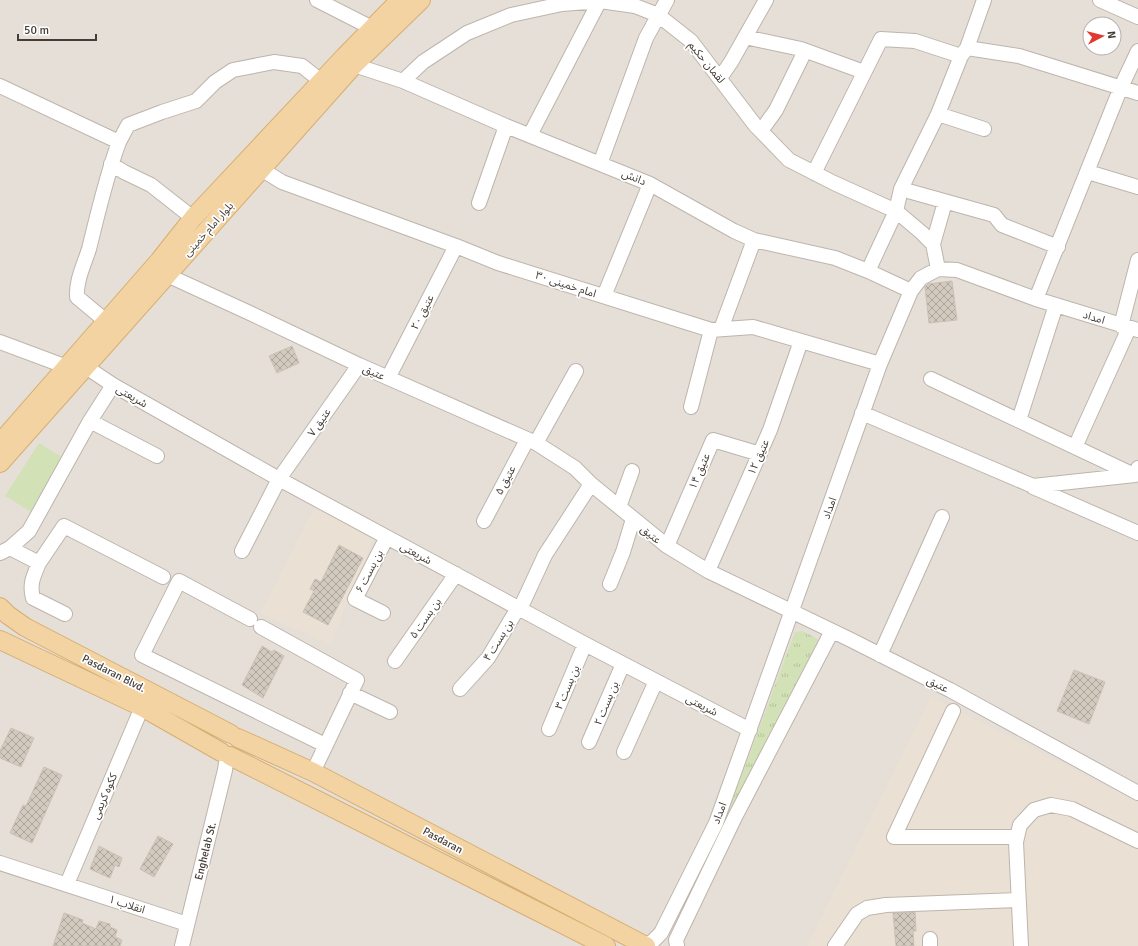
<svg xmlns="http://www.w3.org/2000/svg" width="1138" height="946" font-family="Signika,'Noto Sans Arabic',sans-serif">
<style>
.residential{fill:#e5dfd7;fill-rule:evenodd}
.education{fill:#eae1d4}
.grass{fill:url(#grass-tufts)}
.pitch{fill:#d2e2b6}
.building{fill:url(#building-cross-hatch);stroke:#ccc0b3}
.lines{fill:none;stroke-linecap:round;stroke-linejoin:round}
.minor-casing{stroke:#bdb5ac;stroke-width:16}
.major-casing{stroke:#d6ae73;stroke-width:20}
.minor{stroke:#fff;stroke-width:14}
.major{stroke:#f3d3a1;stroke-width:18}
.labels{text-anchor:middle;stroke-width:3.5;stroke-linejoin:round;paint-order:stroke}
.street-label{font-size:11px;fill:#453e38;stroke:#fff}
</style>
<defs>
<pattern id="grass-tufts" width="24" height="20" patternUnits="userSpaceOnUse"><rect width="24" height="20" fill="#d2e2b6"/><path d="M3 7l-1-3M5 7V3M7 7l1-3M15 17l-1-3M17 17v-4M19 17l1-3" fill="none" stroke="#b6c39d"/></pattern>
<pattern id="building-cross-hatch" width="8" height="8" patternUnits="userSpaceOnUse"><rect width="8" height="8" fill="#d2c9bf"/><path d="M0 0l8 8M0 8l8-8" fill="none" stroke="#aca59c"/></pattern>
</defs>
<rect width="100%" height="100%" fill="#f2eee8"/>
<path class="residential" d="M0,0h1138v946h-1138zM1090,24h24v24h-24z"/>
<path class="education" d="M315,506l58,33 -43,106 -69,-32z
M931,697l207,105v144h-331z"/>
<path class="grass" d="M803,631l18,10 -84,166 -6,-3 64,-172z"/>
<path class="pitch" d="M39,443l26,16 -32,54 -28,-17z"/>
<path class="building" d="M952,281l5,39 -28,3 -4,-36 3,-3z
M292,346l7,17 -22,10 -8,-17z
M339,545l24,13 -35,67 -25,-13 11,-21 -4,-2 5,-10 6,3z
M262,646l10,6 2,-2 10,6 -21,42 -21,-13z
M1074,670l31,12 -16,42 -32,-13z
M11,728l23,10 -13,29 -21,-9v-7z
M44,767l18,8 -30,68 -22,-10 13,-28 3,1z
M158,836l15,8 -19,33 -14,-8z
M99,846l23,12 -3,9 -4,-2 -5,13 -20,-9z
M915,912l1,19h-3l1,15h-18l-3,-33z
M64,913l19,7 -1,3 14,6 3,-8 11,3v3l7,3 -2,7 7,3 -2,6h-67z"/>
<g class="lines">
<defs>
<path id="minor" d="M317,0l55,28
M1100,0l38,17
M745,37l56,12 63,23
M967,48l52,8 119,37
M354,65l49,16 103,45 144,58 84,47 20,9 81,18 33,13 43,20
M720,78l11,-16 35,-62
M403,81l20,-19 44,-29 44,-18 51,-11 38,-3 35,5 23,9 33,26 64,84 34,35 45,23 62,28 26,22 11,11 5,25
M0,86l119,56c-13,35 -21,71 -30,107 -5,16 -13,31 -12,48l30,25
M938,114l46,15
M761,131l15,-21 29,-59
M530,135l70,-135
M119,142l9,-17 34,-13 34,-11 19,-19 18,-12 41,-8 28,4 19,15
M111,164l13,8 27,13 42,33
M600,164l46,-126 21,-38
M261,169l21,13 174,64 42,17 213,67 42,-3 127,37
M1088,172l50,15
M814,173l67,-134 34,2 46,15
M901,189l93,26 8,10 56,22
M479,203l27,-77
M933,244l12,-42
M868,271l28,-60 5,-22 37,-75 23,-58 6,-8 17,-48
M167,275l87,40 105,50 177,78 39,25 16,16 76,62 41,25 141,68 101,51 188,103
M604,296l46,-112
M1036,299l85,-212 17,-36
M1121,326l17,-66
M721,329l33,-89
M0,342l67,25
M86,367l27,18 166,94 306,165 165,86
M388,378l68,-132
M931,379l203,96
M691,407l20,-77
M862,413l171,73 102,-11 3,-7
M1019,420l37,-115
M90,421l67,35
M536,443l40,-72
M1075,447l54,-119
M1033,487l105,46
M619,507l13,-36
M484,521l43,-81
M667,546l46,-106 47,14
M10,548l29,15 25,-37 99,51
M242,551l37,-72 80,-114
M0,553l10,-5 19,-17 61,-110 23,-36
M39,563c-5,12 -10,21 -6,35l32,16
M708,571l62,-141 31,-89
M610,584l13,-32 10,-33
M520,609l25,-54 46,-71
M383,613l-28,-14 32,-62
M250,619l-71,-38 -37,74 183,90
M261,627l96,53 -44,92
M880,655l62,-138
M395,661l61,-87
M460,689l28,-31 30,-50
M350,693l40,19
M953,711l-59,126h123
M549,729l36,-85
M589,742l34,-78
M624,752l32,-71
M0,863l187,61
M67,884l75,-177
M930,939v7
M182,946l43,-176 2,-14
M645,946l8,-5 8,-8 55,-110 164,-459 31,-73 10,-13 17,-9 19,1 79,29 102,31
M677,946l-1,-6 59,-123 97,-186
M835,946l22,-32 10,-6 19,-3 132,-5
M1021,946l-5,-104 4,-17 14,-15 17,-5 21,4 66,32"/>
<path id="major" d="M0,443l159,-182 34,-43 152,-162 55,-56
M0,463l354,-398 67,-65
M0,607l8,8 17,12 206,107
M0,640l142,67 79,45
M238,738l75,34 333,174
M230,756l376,190"/>
</defs>
<use href="#minor" class="minor-casing"/>
<use href="#major" class="major-casing"/>
<use href="#minor" class="minor"/>
<use href="#major" class="major"/>
</g>
<g class="labels">
<g class="street-label">
<text transform="translate(707 62) rotate(51)" y="4">لقمان حکیم</text>
<text transform="translate(634 177) rotate(22)" y="4">دانش</text>
<text transform="translate(208 229) rotate(-48)" y="4">بلوار امام خمینی</text>
<text transform="translate(566 284) rotate(18)" y="4">امام خمینی ۳۰</text>
<text transform="translate(422 312) rotate(-63)" y="4">عتیق ۲۰</text>
<text transform="translate(1094 317) rotate(17)" y="4">امداد</text>
<text transform="translate(374 372) rotate(24)" y="4">عتیق</text>
<text transform="translate(132 396) rotate(30)" y="4">شریعتی</text>
<text transform="translate(319 422) rotate(-55)" y="4">عتیق ۷</text>
<text transform="translate(758 457) rotate(-66)" y="4">عتیق ۱۲</text>
<text transform="translate(699 471) rotate(-67)" y="4">عتیق ۱۴</text>
<text transform="translate(505 480) rotate(-62)" y="4">عتیق ۵</text>
<text transform="translate(829 508) rotate(-70)" y="4">امداد</text>
<text transform="translate(651 534) rotate(39)" y="4">عتیق</text>
<text transform="translate(416 553) rotate(28)" y="4">شریعتی</text>
<text transform="translate(369 571) rotate(-62)" y="4">بن بست ۶</text>
<text transform="translate(425 618) rotate(-55)" y="4">بن بست ۵</text>
<text transform="translate(498 640) rotate(-58)" y="4">بن بست ۴</text>
<text transform="translate(114 673) rotate(27)" y="4">Pasdaran Blvd.</text>
<text transform="translate(938 684) rotate(27)" y="4">عتیق</text>
<text transform="translate(567 687) rotate(-67)" y="4">بن بست ۳</text>
<text transform="translate(606 703) rotate(-67)" y="4">بن بست ۲</text>
<text transform="translate(702 705) rotate(27)" y="4">شریعتی</text>
<text transform="translate(104 796) rotate(-67)" y="4">ککوه کریمی</text>
<text transform="translate(719 813) rotate(-69)" y="4">امداد</text>
<text transform="translate(443 840) rotate(28)" y="4">Pasdaran</text>
<text transform="translate(205 851) rotate(-76)" y="4">Enghelab St.</text>
<text transform="translate(127 904) rotate(18)" y="4">انقلاب ۱</text>
</g>
</g>
<g transform="translate(1102 36) rotate(83)"><circle r="19" fill="#ffffff" stroke="#b5b2af"/>
<path d="M0-3L7 15L0 10L-7 15Z" fill="#e13930"/>
<text y="-6" font-size="11" font-weight="bold" text-anchor="middle" fill="#453e38">N</text>
</g>
<path d="M18 34v6h78v-6" fill="none" stroke="#453e38" stroke-width="2"/>
<text x="24" y="34" font-size="12" fill="#453e38" stroke="#ffffff" stroke-width="3" paint-order="stroke">50 m</text>
</svg>
